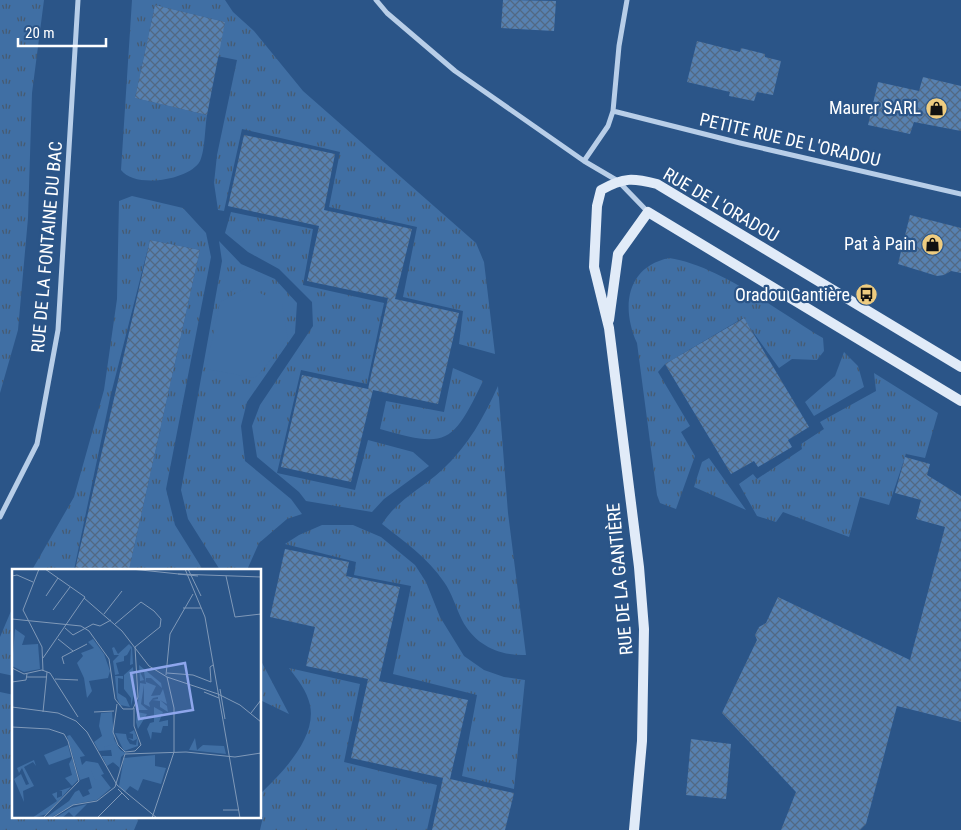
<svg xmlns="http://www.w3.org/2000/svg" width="961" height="830" font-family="'Roboto Condensed',sans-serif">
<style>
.grass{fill:url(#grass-tufts)}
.green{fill:#406fa4}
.building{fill:url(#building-cross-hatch)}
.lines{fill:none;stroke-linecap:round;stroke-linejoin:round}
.street{stroke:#b8cee8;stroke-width:5}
.secondary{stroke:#e1ebf8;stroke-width:10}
.labels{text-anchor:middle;stroke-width:4.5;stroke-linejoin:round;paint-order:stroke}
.poi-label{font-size:18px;fill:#fff;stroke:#2b5588;text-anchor:end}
.street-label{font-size:18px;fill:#fff;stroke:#2b5588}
.inset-road{fill:none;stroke:#8099b8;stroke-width:1}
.view{fill:#8ea6ec;fill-opacity:0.15;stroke:#8ea6ec;stroke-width:2.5}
.inset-edge{fill:none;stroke:#fff;stroke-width:2.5}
</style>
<defs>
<pattern id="grass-tufts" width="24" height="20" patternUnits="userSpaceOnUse" patternTransform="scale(1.25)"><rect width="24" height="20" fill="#406fa4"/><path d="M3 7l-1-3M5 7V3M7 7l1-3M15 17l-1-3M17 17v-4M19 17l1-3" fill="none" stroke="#475a6f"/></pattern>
<pattern id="building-cross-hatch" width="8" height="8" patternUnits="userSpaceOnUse" patternTransform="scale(1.25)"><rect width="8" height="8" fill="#5781b1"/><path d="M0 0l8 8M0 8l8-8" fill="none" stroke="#526984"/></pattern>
</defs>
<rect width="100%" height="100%" fill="#2b5588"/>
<path class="grass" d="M0,0h44l-12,93 -4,125 -10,112 -18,63z
M132,0h93l8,12 21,19 49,60 173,152 8,19 11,92 -36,-10 4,-33 -60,-14 14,-70 -88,-20 11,-55 -98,-23 -18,82 -6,-1 -4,-27 3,-28 20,-95 -20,-4 8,-34 -70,-17 -20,93 72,17c-2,11 -2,36 -7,46 -10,19 -65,28 -79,9z
M132,196l51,12 23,25 5,24 -45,232 9,36 28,45h-74l71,-320 -50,-10 -40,158 -36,172h-42l42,-73 30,-107 13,-91 2,-98z
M231,212l82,17 -10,56 81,18 -17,81 -66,-14 -24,103 78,17 13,-50 45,12 16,14 -45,33 -12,13 -66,-11 -7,-9 -42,-35 -5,-31 8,-21 53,-79 -1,-24 -33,-33 -31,-17 -23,-19z
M219,241l22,23 34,15 22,24 -2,30 -48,69 -6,24 4,35 46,38 11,15 -15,5 -28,24 -12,27h-27l-32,-51 -7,-29 41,-229z
M669,258c49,7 110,54 154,80l1,13 -7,9 -25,-1 -13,9 -36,-50 -78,46 -7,8 32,54 -9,6 14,24 -19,53 -16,-6 -3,-8 -20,-152c-16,-35 -11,-76 32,-85z
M844,352l14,14 6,21 -50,29 -9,-14 30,-26z
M453,368l30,13c-30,62 -35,68 -103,48l6,-28 58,11z
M874,373l64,40 -13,45 -19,-4 -17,51 -29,-8 -11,40 -66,-25 -7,10 -19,-6 -18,-32 14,-10 4,5 45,-30 -1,-5 23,-15 -4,-7 56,-31z
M498,386l10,127 18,142c-27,1 -51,-10 -64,-35 -6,-12 -10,-27 -18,-38 -17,-25 -39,-40 -62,-58 16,-25 39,-35 60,-54 26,-24 42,-53 56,-84z
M709,458l37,52 -52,-23 8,-25z
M322,525h31l28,12 34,28 11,17 14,35 24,39 20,14 20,7 21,3 -11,109 -52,-13 15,-81 -84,-21 18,-88 -57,-11 2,-13 -71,-18 14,-9z
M14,604v72l-14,-3v-36z
M260,659l29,55 -29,-14z
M289,668l71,16 -16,78 93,23 -10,45h-167l3,-13 -3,-1v-22c22,-21 57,-56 50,-89 -3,-14 -12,-25 -21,-37z
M0,692l14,3v121h126l-6,14h-134z"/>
<path class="green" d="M248,287l34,17 6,36 -33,38 -49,-9 14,-67z"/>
<path class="building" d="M503,0l53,1 -2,30 -53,-3z
M155,5l70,17 -18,93 -72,-17z
M697,41l43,11 1,-4 24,6v3l16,4 -8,34 -16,-3 -3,9 -25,-5 1,-4 -43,-10z
M923,77l38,9v45l-47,-9 -4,12 -42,-9 10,-43 41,9z
M244,135l91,19 -11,56 88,19 -17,70 64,14 -21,91 -65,-14 -22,92 -70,-15 21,-92 66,14 20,-91 -81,-17 12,-55 -91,-20z
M910,215l51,13v45l-10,-2 -7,4 -7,1 -39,-12z
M150,240l50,10 -71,320h-54z
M744,318l65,109 -21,13 4,7 -34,20 -4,-6 -23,13 -66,-110z
M905,457l25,7 -3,11 34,21v226l-64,-16 -31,118 -6,6h-79l15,-38 -74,-79 35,-73 -2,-5 4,-8 7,-4 12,-26 132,63 35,-133 -29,-8 5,-19 -26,-7z
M285,549l64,13 -3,14 54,11 -21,94 89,19 -18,79 64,14 -9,37h-73l11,-52 -92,-20 17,-79 -62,-13 9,-39 -45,-10z
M691,739l40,5 -5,55 -40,-4z"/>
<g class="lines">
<path class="street" d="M376,0l11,13 68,58 129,90 34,20 30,31
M613,111l127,32 221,51
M584,161l24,-35 5,-15 6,-65 8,-46
M0,517l37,-73 21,-114 20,-330"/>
<path class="secondary" d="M609,320l9,-66 30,-42 313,189
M634,830l8,-89 2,-112 -5,-62 -30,-239 -15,-61 3,-61 4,-16c23,-13 32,-12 56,-6l304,183"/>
</g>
<defs>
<symbol id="shop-disc" viewBox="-11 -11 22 22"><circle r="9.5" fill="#eecc80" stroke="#2b5588"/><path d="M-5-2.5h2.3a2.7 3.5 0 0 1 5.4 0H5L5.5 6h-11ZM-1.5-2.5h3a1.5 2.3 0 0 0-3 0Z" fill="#111"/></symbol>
<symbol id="bus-disc" viewBox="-11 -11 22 22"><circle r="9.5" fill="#eecc80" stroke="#2b5588"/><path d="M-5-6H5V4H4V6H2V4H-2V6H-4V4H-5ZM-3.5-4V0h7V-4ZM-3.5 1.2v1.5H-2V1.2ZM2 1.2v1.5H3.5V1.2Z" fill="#111"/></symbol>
</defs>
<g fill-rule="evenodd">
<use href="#shop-disc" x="924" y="96" width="25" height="25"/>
<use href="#shop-disc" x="920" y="232" width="25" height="25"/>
<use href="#bus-disc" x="854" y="282" width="25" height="25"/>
</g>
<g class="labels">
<g class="poi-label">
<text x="921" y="114">Maurer SARL</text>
<text x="916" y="250">Pat à Pain</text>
<text x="850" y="301">Oradou Gantière</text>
</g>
<g class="street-label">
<text transform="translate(790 140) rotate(13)" y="6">PETITE RUE DE L'ORADOU</text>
<text transform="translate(721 205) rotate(30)" y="6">RUE DE L'ORADOU</text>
<text transform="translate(47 247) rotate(-85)" y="6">RUE DE LA FONTAINE DU BAC</text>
<text transform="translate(620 579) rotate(-95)" y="6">RUE DE LA GANTIÈRE</text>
</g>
</g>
<g transform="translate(12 569)">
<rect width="249" height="249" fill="#2b5588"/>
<path d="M117,75l3,3 1,17 -3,1 1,-17 -4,7 -11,5 8,-4v5l-8,2 3,11 -4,1 -2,-14 6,-6h-5l-2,-7 2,-1 4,7zM127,96l22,18 1,5 -11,-10h-5v4l10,4 -5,10 9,-1 3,-6 4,15 -7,-4 7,6 1,6 -8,-5v-6l-8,-1 6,-1v-2l-5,1 -4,5 -3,-12 4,16 -6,-3v-19l-3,19 7,6h-11l3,-27 6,1 -2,-12h-4l4,8 -4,1zM121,98l2,24 -4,15v-8l-7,-9v-14zM103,107h8v3l-5,-1v15l8,5 4,9 -10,-2 -3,-7zM142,138l9,5 -4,10 9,-2v6h-5l-2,7 -9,-1 -1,8 -4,-11 3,-6 4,-1zM100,143l2,27 6,11 6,3 -5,4 -2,16v-6l-6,-5 -6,4 -5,-10h10l-1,-6 -12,1 -5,-9 8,-6 -3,-10 2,-13zM125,143l10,2 -9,15 -2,-7zM122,161l4,10v6l-14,5 -9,-18 11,1 1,5 3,5 6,1 1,-6 -4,2 -5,-3 5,1v-5l-4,-1zM58,166l15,21 -5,1 2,8 4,-4 12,2 6,11 -3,1 10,13 -14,12 -22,4 -25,14h-5l24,-17 6,-9 4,-2 4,7 7,-3 -2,-4 4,-2 -3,-11 -9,3 -13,-44zM56,176l3,12 -22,8 -5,-10zM60,189l6,22 -6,6 -7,-8 7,-3 -3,-11zM22,191l2,6 -3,-4 -9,5 10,19 -11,5 1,11 -10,-23 7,-5 5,11 3,-1 -7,-16 -3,5 -2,-5zM59,218l-24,27 -15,4 25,-17 -5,-7 5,-2v6l5,-2v-5h-3zM75,235l-13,13 -5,-5 -7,6h-7l16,-10z" fill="#406fa4"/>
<path d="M183,169l2,12 6,-5 21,1 2,8 -37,-4zM103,175l8,9 -4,3v11l-6,-5 -6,3 -5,-9h10v-7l-7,1 -1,-3zM75,193l10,1 5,10 -4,2v4l-3,1 -4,-10 -6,-4z" fill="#406fa4"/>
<path d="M3,60l10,7 -3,9 16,-1 2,25 -16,3 -12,-6zM81,70l11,15 6,17 -2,7 -19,3 3,10 -5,7 -3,-20 -7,-15 6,-7 -2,-3 13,-5 -6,-6zM143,186v11l11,2 -5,16 -18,-5 -5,12 -8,-5 -5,6 -6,-6 5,-28z" fill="#406fa4"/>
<path class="inset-road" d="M27,0l-16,41 19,37 1,24M119,0l67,7M173,0l20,48 35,201M176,0l13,27M166,5l83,3M0,7l5,-1 16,7M214,7l9,41 26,-3M34,27l12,-18M72,29l38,33 27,35 18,11M171,39h18M41,41l17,-23M92,45l18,-23M0,50l69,7 8,5 20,28 6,40 8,10h10l5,-12 -3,-50M103,55l26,-22 13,9 7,8 -1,8 -25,20M53,59l8,7 20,-11 7,2 11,-6M46,70l15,12M31,89l42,-61 -40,-28M52,95l-2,-7 25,-13M0,99l12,6 18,-4 8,3 28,44M155,104l26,2 18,7 -1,-15 3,-2M154,106l4,-41 23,-40M15,108h20M43,110l23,1M0,113l14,-2 1,-6M208,120l5,30M192,123l15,6M105,135l-4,28 5,13 7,7 10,-1 6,-6 -7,-19v-18M0,138l46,6 18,8 11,11 30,53 40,33M31,143l4,-40M82,143l20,-1M239,144l10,-13M0,158l37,2 15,5 4,7 11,40 -36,37M106,220l11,11M211,241h16M40,249l21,-13 24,-4 18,-14 10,-33 61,-2 49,5 26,-4M85,249l25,-25M140,249l22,-66v-44l-7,-31 51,17 22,11 21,17"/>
<path class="view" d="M173,94l8,47 -54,9 -8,-46z"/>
<rect width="249" height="249" class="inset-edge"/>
</g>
<path d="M18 38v8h88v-8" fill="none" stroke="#ffffff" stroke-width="2.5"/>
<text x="25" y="38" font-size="15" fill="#ffffff" stroke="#2b5588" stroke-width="4" paint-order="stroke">20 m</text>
</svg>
